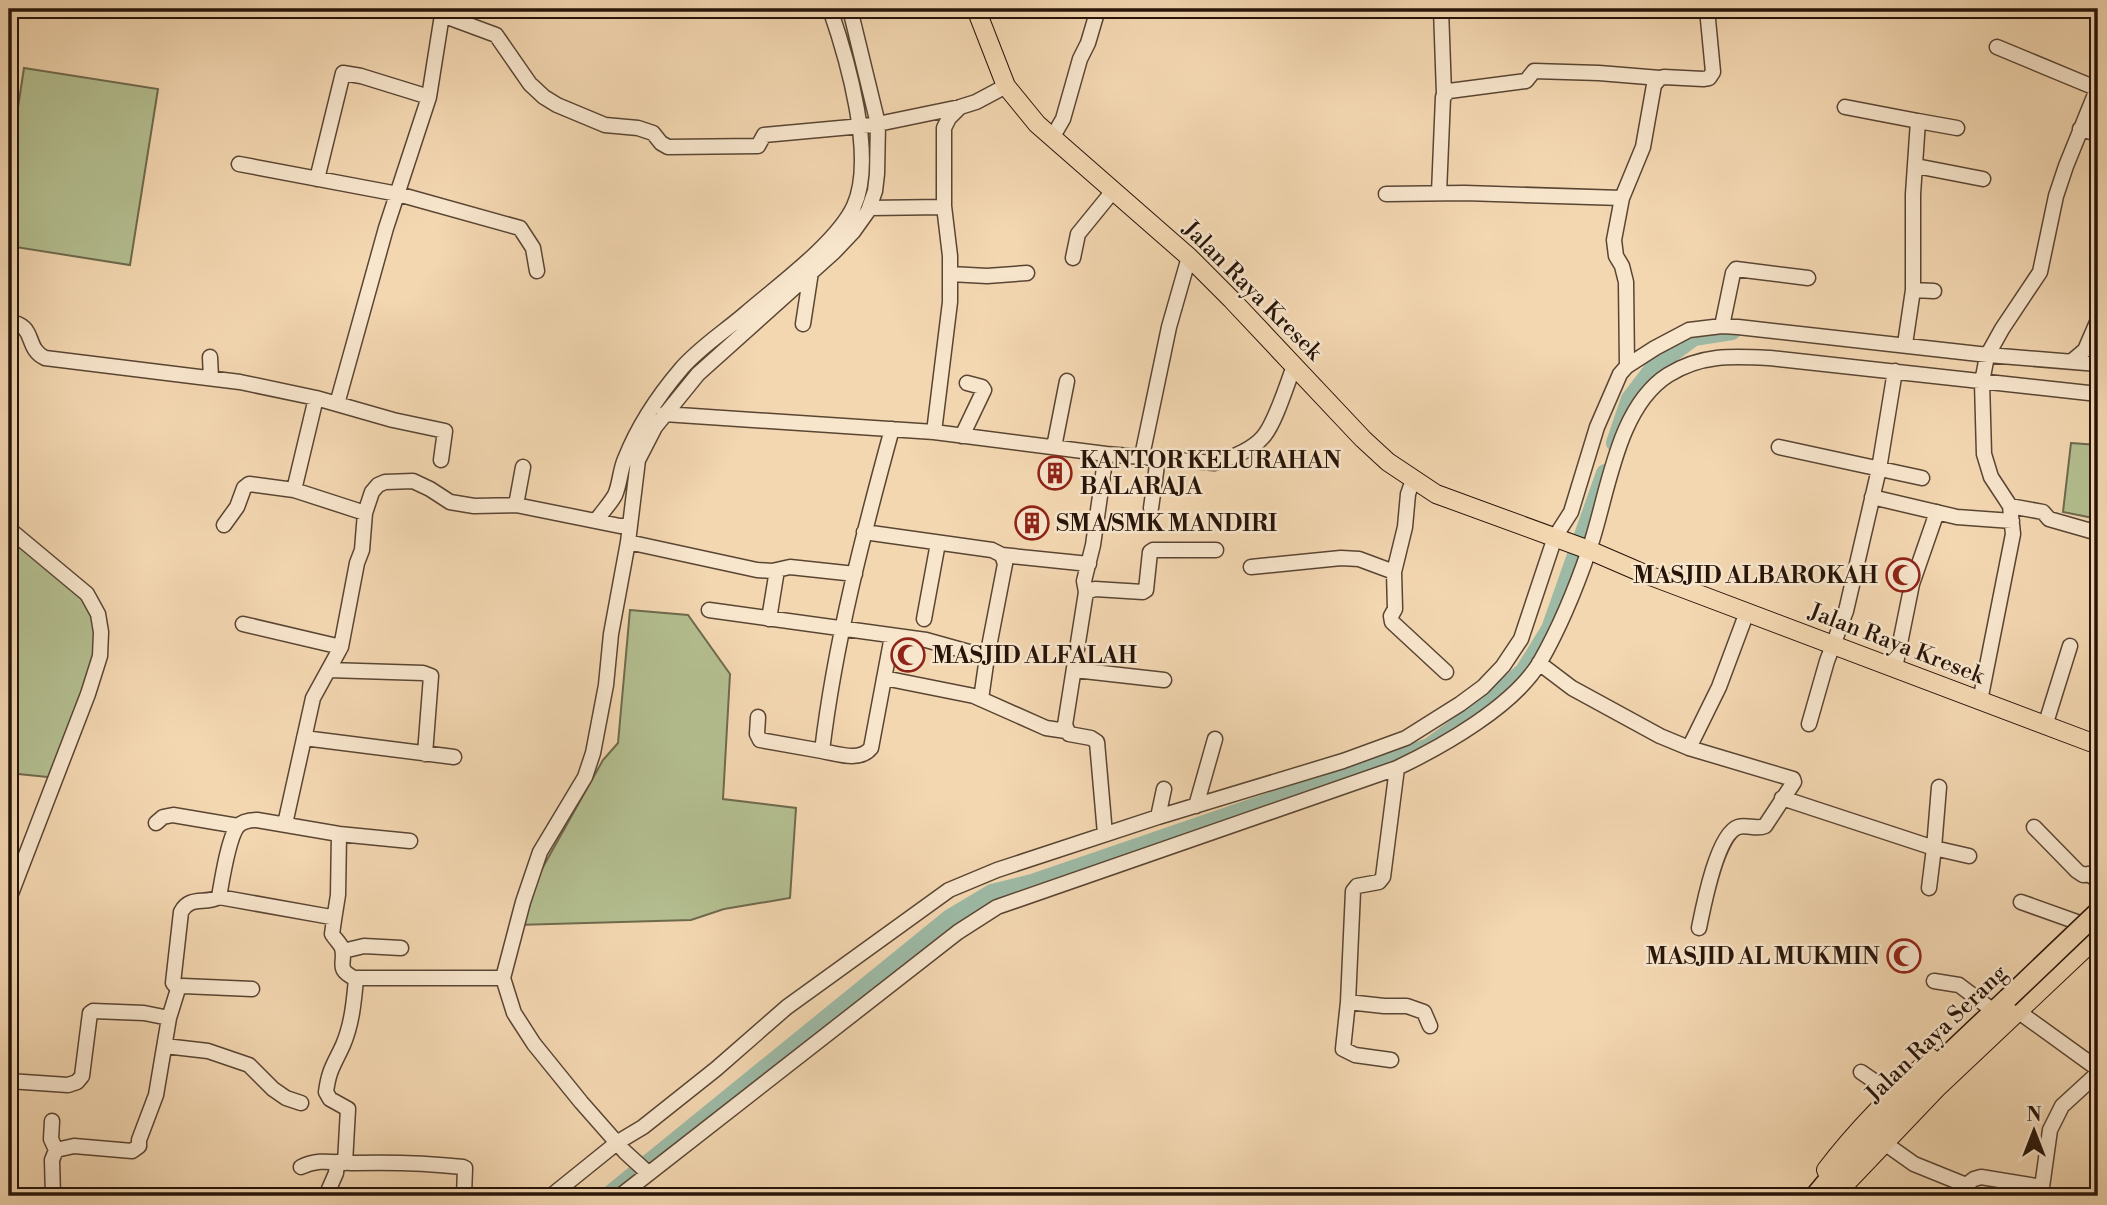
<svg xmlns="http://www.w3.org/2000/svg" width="2107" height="1205" font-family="'Libre Bodoni',serif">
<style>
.green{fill:#b4bf91;stroke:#6e6a4d;stroke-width:2}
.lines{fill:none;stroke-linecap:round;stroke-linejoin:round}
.river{stroke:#9dbaa6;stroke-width:18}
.minor-casing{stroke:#5a4533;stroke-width:17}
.major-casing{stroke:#271409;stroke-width:20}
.highway-casing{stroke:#271409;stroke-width:22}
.minor{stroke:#f7e5cc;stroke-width:14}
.major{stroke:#f3d7b1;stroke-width:18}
.highway{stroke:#f3d7b1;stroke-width:19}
.highway-bridge-casing{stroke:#271409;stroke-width:22;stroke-linecap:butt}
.highway-bridge{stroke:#f3d7b1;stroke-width:19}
.labels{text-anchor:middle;stroke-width:5;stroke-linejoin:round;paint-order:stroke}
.street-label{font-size:23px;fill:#271409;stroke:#f7e5cc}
.poi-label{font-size:23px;font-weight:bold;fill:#271409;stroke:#f7e5cc;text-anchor:start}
</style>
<rect width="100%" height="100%" fill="#f3d7b1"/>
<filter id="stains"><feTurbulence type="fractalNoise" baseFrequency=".00286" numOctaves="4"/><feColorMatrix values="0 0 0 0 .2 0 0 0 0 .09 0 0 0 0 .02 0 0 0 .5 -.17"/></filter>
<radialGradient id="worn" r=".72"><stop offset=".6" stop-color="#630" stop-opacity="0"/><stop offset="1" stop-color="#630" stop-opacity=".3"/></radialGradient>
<path class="green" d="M24,68l134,21 -28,176 -121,-19v-80z
M2071,443l27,2v74l-35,-7z
M9,529l67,49 23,42 -3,53 -39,105 -48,-5z
M630,610l58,5 42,59 -7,125 73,9 -6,90 -66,11 -33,11 -174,5 17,-42 69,-123 15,-17z"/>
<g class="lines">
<path class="river" d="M1615,443l15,-44 26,-34 38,-28 38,-6
M608,1196l342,-278 42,-25 40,-10 397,-136 56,-41 39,-35 26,-42 55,-156"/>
<defs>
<path id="minor" d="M1441,9l3,85
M442,15l54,20 34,49 14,13 13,8 48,20 33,3 15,5 8,10 7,4 90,-1 6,-11 109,-10 87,-18 16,-5 30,-16
M1997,47l101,42
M1845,107l73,14
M2080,129l18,5
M1052,138l11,-19 17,-60 8,-16 8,-27
M239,164l159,30 122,34 13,20 4,23
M1916,166l67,13
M317,179l26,-106 18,3 68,21
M1439,193l4,-96 6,-6 77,-10 8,-10 65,2 61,5
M1386,194l79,-1 157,5 -8,42 2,16 6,10 4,16 1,84
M1622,198l21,-51 11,-62 6,-7 4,-1 39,2 6,-1 4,-6 -6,-63
M869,208l75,-1
M1073,258l5,-24 35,-43
M950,274l37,2 40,-3
M1913,290l21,1
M9,322c28,3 15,26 36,36l195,24 76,16 -22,92 71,23 7,-21 6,-7 7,-3 28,-1 17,8 20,13 24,4 42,-1 104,21h10
M803,324l8,-52
M1722,326l11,-53 3,-4 72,9
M1905,344l8,-54v-96l5,-73 39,7
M210,357l1,21
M2072,361l13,-11 13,-30
M316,398l77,22 52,11 -4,29
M337,404l49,-176 43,-131 13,-82 -2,-6
M664,414l270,18 172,22 108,9c17,-5 37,-12 49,-26 12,-13 24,-53 31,-71
M934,432l16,-130v-46l-6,-50v-78l5,-10 11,-11
M962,436l22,-46 -2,-3 -15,-4
M1054,447l13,-66
M1779,447l143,31
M1142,456l27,-129 20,-70
M1413,480l-5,14 -3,33 -11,45 1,37 -4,7 1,6 54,50
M1872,497l85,20 55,4
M516,505l7,-38
M2010,506l33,6 6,7 49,14
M1151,508l7,-50
M596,521c6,-9 14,-17 19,-26 5,-11 5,-25 10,-36 13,-33 33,-63 56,-90 18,-21 43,-37 64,-55 31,-27 92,-71 109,-108 22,-49 -7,-148 -24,-197
M224,525l13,-18 7,-19 5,-4 45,6
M9,529l78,65 11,20 3,18 -1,24 -12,38 -79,205
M628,542l129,28 15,1 18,-4 65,7
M1002,555l87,9
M1251,567l90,-9 18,1 35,13
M1086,592l-2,-11 9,-36 13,-91
M709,610l217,30 61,17 18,-93 -3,-9 -10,-5 -128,-18
M769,619l8,-49
M924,619l14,-76
M243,624l98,23
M1539,663l33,25 88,48 29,12 104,31 1,3 -29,44c-9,4 -18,-2 -27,1 -21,7 -35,81 -39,101
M1895,668l17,-84 25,-72
M329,670l94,3 8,3 -6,78
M1075,670l89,10
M884,678l90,18 72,32 20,3
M981,699l6,-42
M1980,701l33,-167 -3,-28 -19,-29 -7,-23 -2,-72 5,-26 15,-27 38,-57 16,-76 10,-30 32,-79
M758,717l-1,17 3,6 62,11c13,-109 41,-216 70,-322
M1809,724l18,-63 19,-50 33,-142 16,-98
M2045,726l25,-80
M304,738l150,19
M1689,748l30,-61 28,-75
M822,751c16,3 38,11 49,-3l21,-112
M1939,787l-5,61 35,8
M1782,798l152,50 -5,40
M1196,806l19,-67
M1158,817l6,-28
M156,823l7,-6 10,-2 65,11
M285,824l28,-126 28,-51 16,-84 5,-13 3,-37
M2034,827l43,44 6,4 6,-1 9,7
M1105,834l-8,-92 -6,-4 -22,-4 -4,-9 21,-133 9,-3 48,3 3,-2 4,-38 3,-2h63
M219,897c3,-17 9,-57 18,-70 5,-6 13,-7 20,-7l82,14 71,7
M2021,902l56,20
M334,920l4,-25 1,-61
M343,951l21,-5 37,2
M1934,981l25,4 28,21
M178,989l-5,-6 8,-71c9,-17 24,-7 38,-15l112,20 3,3 -2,14c3,5 8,9 10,14 4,16 -7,20 12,30h149
M1348,1002l36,4h23l17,6 6,14
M2019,1012l79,57
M165,1046l43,5 41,14 24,24 13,9 15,5
M1391,1060l-36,-5 -12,-6 5,-47 5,-111 4,-5 22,-4 4,-5 14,-109
M1861,1072l32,22
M9,1081l59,4 9,-3 5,-6 8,-63 3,-2 51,2 25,5
M52,1121l-1,18 5,11
M1883,1142l31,22 52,21
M345,1163l3,-54 -18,-10 -4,-7c3,-23 8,-27 17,-47 9,-21 11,-44 13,-66
M301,1167c18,-9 33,-4 53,-4 36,-1 72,0 109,4l2,1 -1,28
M648,1173l-23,-21 -44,-50 -47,-58 -20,-31 -11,-35 20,-76 17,-50 45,-75 8,-24 13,-68 5,-51 17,-92 10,-82 17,-33 43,-53 136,-122 19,-20 15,-21 7,-20 2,-17 1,-50 -28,-115
M53,1196l-1,-36 4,-10 18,-4 58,5 7,-5v-6l17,-45 13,-77 9,-29 5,-3 69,3
M326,1196l10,-23 1,-11
M551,1196l67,-54 25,-15 73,-58 71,-62 162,-117 48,-20 161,-53 185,-56 63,-23 54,-34 23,-17 20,-21 18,-27 34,-102 16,-25 26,-85 23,-53 7,-8 28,-18 34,-18 33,-4 16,1 250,28 110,9
M620,1196l338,-264 39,-25 400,-139c46,-22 117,-62 143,-106 20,-35 36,-74 49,-112 19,-54 27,-142 79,-175 33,-21 65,-19 102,-17l328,36
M1966,1196v-11l8,-6 7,-2 61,10 8,-57 12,-24 36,-33"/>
<path id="major" d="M976,9l30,77 31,38 152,133 43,43 131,139 25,23 48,32 153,56 51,22 458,173
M1826,1170c31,-41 68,-77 105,-112
M1834,1196l102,-107 162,-153"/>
<path id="highway" d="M1815,1196c58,-72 126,-135 193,-198"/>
</defs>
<use href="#minor" class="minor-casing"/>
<use href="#major" class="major-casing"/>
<use href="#highway" class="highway-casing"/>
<use href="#minor" class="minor"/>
<use href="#major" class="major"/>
<use href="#highway" class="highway"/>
<defs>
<path id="highway-bridge" d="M2008,998l90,-86"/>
</defs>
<use href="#highway-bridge" class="highway-bridge-casing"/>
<use href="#highway-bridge" class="highway-bridge"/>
</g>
<defs>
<symbol id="building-ring" viewBox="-11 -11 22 22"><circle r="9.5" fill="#f7e5cc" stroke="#8f2418" stroke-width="1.5"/><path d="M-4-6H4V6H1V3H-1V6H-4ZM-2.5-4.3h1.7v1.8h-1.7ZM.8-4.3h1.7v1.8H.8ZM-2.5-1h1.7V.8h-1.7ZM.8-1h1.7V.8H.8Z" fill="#8f2418"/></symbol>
<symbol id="mosque-ring" viewBox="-11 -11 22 22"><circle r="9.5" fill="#f7e5cc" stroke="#8f2418" stroke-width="1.5"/><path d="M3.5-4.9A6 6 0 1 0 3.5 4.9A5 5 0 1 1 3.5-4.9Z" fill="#8f2418"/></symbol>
</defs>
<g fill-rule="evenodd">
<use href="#building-ring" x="1036" y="454" width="38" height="38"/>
<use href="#building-ring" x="1013" y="504" width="38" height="38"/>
<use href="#mosque-ring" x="1884" y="556" width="38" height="38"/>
<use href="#mosque-ring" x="889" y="636" width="38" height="38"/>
<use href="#mosque-ring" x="1885" y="937" width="38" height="38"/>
</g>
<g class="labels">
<g class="street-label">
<text transform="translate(1253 290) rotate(45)" y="8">Jalan Raya Kresek</text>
<text transform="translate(1897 643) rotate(21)" y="8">Jalan Raya Kresek</text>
<text transform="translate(1936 1033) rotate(-44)" y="8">Jalan Raya Serang</text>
</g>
<g class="poi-label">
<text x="1080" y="468">KANTOR KELURAHAN<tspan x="1080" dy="26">BALARAJA</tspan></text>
<text x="1056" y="531">SMA/SMK MANDIRI</text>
<text x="1878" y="583" text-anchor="end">MASJID ALBAROKAH</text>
<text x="932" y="663">MASJID ALFALAH</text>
<text x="1880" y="964" text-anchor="end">MASJID AL MUKMIN</text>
</g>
</g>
<rect width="2107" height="1205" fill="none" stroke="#f3d7b1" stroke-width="35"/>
<rect x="10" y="10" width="2086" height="1184" fill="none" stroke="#271409" stroke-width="3.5"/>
<rect x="18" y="18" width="2072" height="1170" fill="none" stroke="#271409" stroke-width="2"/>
<g transform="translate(2034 1131)" stroke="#f7e5cc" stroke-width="5" paint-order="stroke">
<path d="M0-5L12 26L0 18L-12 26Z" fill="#271409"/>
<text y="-10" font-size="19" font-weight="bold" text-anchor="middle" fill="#271409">N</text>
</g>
<rect width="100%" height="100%" filter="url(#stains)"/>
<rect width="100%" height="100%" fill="url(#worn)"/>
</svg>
